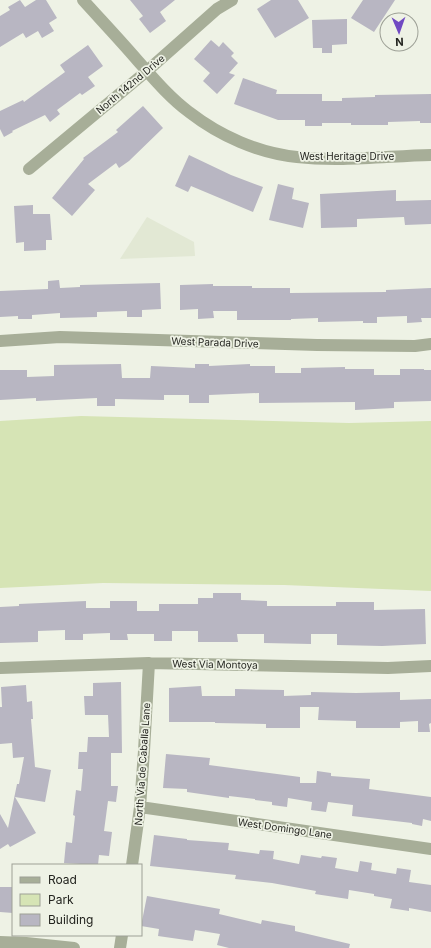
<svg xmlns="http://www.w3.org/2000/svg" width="431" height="948" font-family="Inter,sans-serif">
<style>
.built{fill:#e2e8d4}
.green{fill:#d6e4b5}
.building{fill:#b8b6c2}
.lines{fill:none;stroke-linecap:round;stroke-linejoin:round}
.minor{stroke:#a7ae98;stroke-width:12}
.labels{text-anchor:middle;stroke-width:3.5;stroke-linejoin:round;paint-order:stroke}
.street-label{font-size:10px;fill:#23241f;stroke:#eef2e5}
</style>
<rect width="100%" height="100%" fill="#eef2e5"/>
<path class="built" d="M147,217l47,25 1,14 -75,3z"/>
<path class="green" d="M81,416l268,7 82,-2v170l-147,-6 -181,-2 -103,5v-167z"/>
<path class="building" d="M20,0l5,7 11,-7h10l11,18 -8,5 5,8 -12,7 -4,-7 -12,7 -3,-5 -23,14v-31l10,-6 -2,-3z
M130,0h45l-15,12 6,9 -16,12 -11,-14 4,-3z
M271,0h27l11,18 -34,20 -18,-29z
M363,0h32l-21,32 -23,-14z
M347,19v25l-15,1v8h-10v-5h-9l-1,-28z
M211,40l8,7 4,-5 11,11 -3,3 7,7 -9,10 6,2 -18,19 -14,-13 7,-8 -16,-14z
M88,45l15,21 -15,11 7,9 -13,9 -2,-2 -23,17 3,4 -10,8 -5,-7 -33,16 1,1 -9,5 -4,-8v-18l23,-11 1,2 41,-30 -5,-7z
M243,78l34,12 -1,4h46v7h20v-3l33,-1v-2l56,-1v29h-11v-2l-32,1v3h-37v-2h-29v3h-17v-6h-27l-44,-16z
M143,106l20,22 -34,33 -10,7 -3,-5 -28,21 7,6 -23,26 -20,-18 32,-39 -1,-1 35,-26 -2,-2z
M189,155l42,20 32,12 -10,25 -62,-26 -3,6 -13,-6z
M278,184l16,4 -2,11 17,4 -6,25 -34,-8z
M396,190v11l35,-1v24l-26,1 -1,-8 -47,2v8l-36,1 -1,-34z
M33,205v9h17l2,26h-6v10l-22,1v-9l-8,1 -2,-37z
M59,280l1,8 20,-1v-2l80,-2 1,26 -19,1v7h-15v-6l-30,1v5l-37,1v-5l-28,2v4h-14v-3l-18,1v-26l48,-2v-8z
M213,284v2h39v2h38v5l96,-1v-2l45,-2v30h-10l1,4 -15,1v-7l-30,1v6h-14v-2l-45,1v-4l-27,1v1h-54v-9h-24l1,7 -16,1v-10l-18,1v-25z
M121,364l1,14h28l1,-12 44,2v-4h14v2l41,-2v2h25v7h26v-5l44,-1v2h29v6h26v-6h24v1h7v31l-37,1v6l-39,2v-8l-96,1v-10l-50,2v8h-20v-8h-25v5l-49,-1v7h-18v-8l-61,3v-3l-36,2v-30h27v7l27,-1v-11z
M213,593h28v7l26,1v5h69v-4h38v8l51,-1 1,35 -44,2 -45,-1v-11h-26v10l-47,-1v-9h-27l1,8h-40v-11h-26v10h-18v-7h-27l1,6h-18v-7l-27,1v6h-18v-10l-27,1v11l-38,1v-36l19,-1v-2l67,-3v7h24v-7h27v10h22v-7h39v-6h15z
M121,682l1,71h-11v33h7l-2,16 -8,-1 -4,30 8,1 -3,24 -10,-1 -1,10 -34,-2 2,-21 6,1 3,-27 -2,-1 3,-25 5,1 2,-22h-5l1,-17h8l1,-15h21l-1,-22h-23l-1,-19h9v-13z
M26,685l1,17 5,-1 1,18h-2l4,48 16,3 -6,32 -30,-5 21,36 -26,14 -2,-3 -8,5v-35l8,14 9,-44h2l5,-27 -11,1 -1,-15 -12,1v-37h2l-1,-20z
M201,686l1,10h33v-7l49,1v6l27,-1v-3l45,1 44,-1v8l31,-1v24l-2,1 1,8h-12v-11l-18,1v6h-44v-7l-38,-1 1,-13h-19v21h-34v-4l-51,-1v-1h-46v-34z
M166,754l44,4 -1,7 91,12v6h16l1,-12 14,2v3l39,3 -1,10 62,8v24l-8,-2 -1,7 -10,-2v-1l-60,-7 1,-11 -25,-3 -2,10 -15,-2 1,-8 -24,-4 -1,9 -15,-2v-3l-17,-2v-1l-26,-3v2l-42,-6v-3l-24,-1z
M154,835l33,4v1l42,3 -1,7 31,4 1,-4 14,1 -1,8 26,5 2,-9 20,3 1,-2 15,2 -2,10 23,4 2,-11 12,2 -1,7 25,4 1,-6 14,2 -2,12 22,3v27l-22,-4v3l-19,-3 2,-9 -18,-3v-2l-25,-4 -1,9 -33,-5 1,-3 -44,-8 -37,-4 1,-4 -86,-9z
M0,887h13v26l-13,-1z
M147,896l73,13 -1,5 42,10 1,-4 33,6v5l55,13 -1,4h-120l-12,-3 3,-11 -25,-4 -2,11 -35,-5 1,-7 -18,-3z"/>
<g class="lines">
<path class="minor" d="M83,0c18,20 37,40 55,61 16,18 32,37 51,51 31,24 69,41 108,45 43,5 91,-1 134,-2
M29,169l118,-98 70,-62 15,-9
M0,341l60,-4 257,8 98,1 16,-2
M0,668l149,-5 239,5 43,-2
M140,807l291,42
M132,865l8,-58 4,-56 5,-88
M0,942l26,1 48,5
M120,948l2,-13"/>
</g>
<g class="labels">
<g class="street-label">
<text transform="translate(130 84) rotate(-40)" y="4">North 142nd Drive</text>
<text x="347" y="160">West Heritage Drive</text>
<text transform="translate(215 342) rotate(2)" y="4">West Parada Drive</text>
<text transform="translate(215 664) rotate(1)" y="4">West Via Montoya</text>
<text transform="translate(142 764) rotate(-86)" y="4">North Via de Caballa Lane</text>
<text transform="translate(285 828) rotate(8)" y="4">West Domingo Lane</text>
</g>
</g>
<rect x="12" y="864" width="130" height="72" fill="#eef2e5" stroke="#9da096"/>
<rect x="20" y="877" width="20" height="6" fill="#a7ae98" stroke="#9da096"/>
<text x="48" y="884" font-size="12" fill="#23241f">Road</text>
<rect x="20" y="894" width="20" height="12" fill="#d6e4b5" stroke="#9da096"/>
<text x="48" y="904" font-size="12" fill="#23241f">Park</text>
<rect x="20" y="914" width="20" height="12" fill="#b8b6c2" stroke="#9da096"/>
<text x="48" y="924" font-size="12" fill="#23241f">Building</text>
<g transform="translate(399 32) rotate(178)"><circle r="19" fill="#eef2e5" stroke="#9da096"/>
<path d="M0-3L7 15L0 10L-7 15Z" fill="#7049c2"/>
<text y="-6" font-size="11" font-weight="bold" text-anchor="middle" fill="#23241f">N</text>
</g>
</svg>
